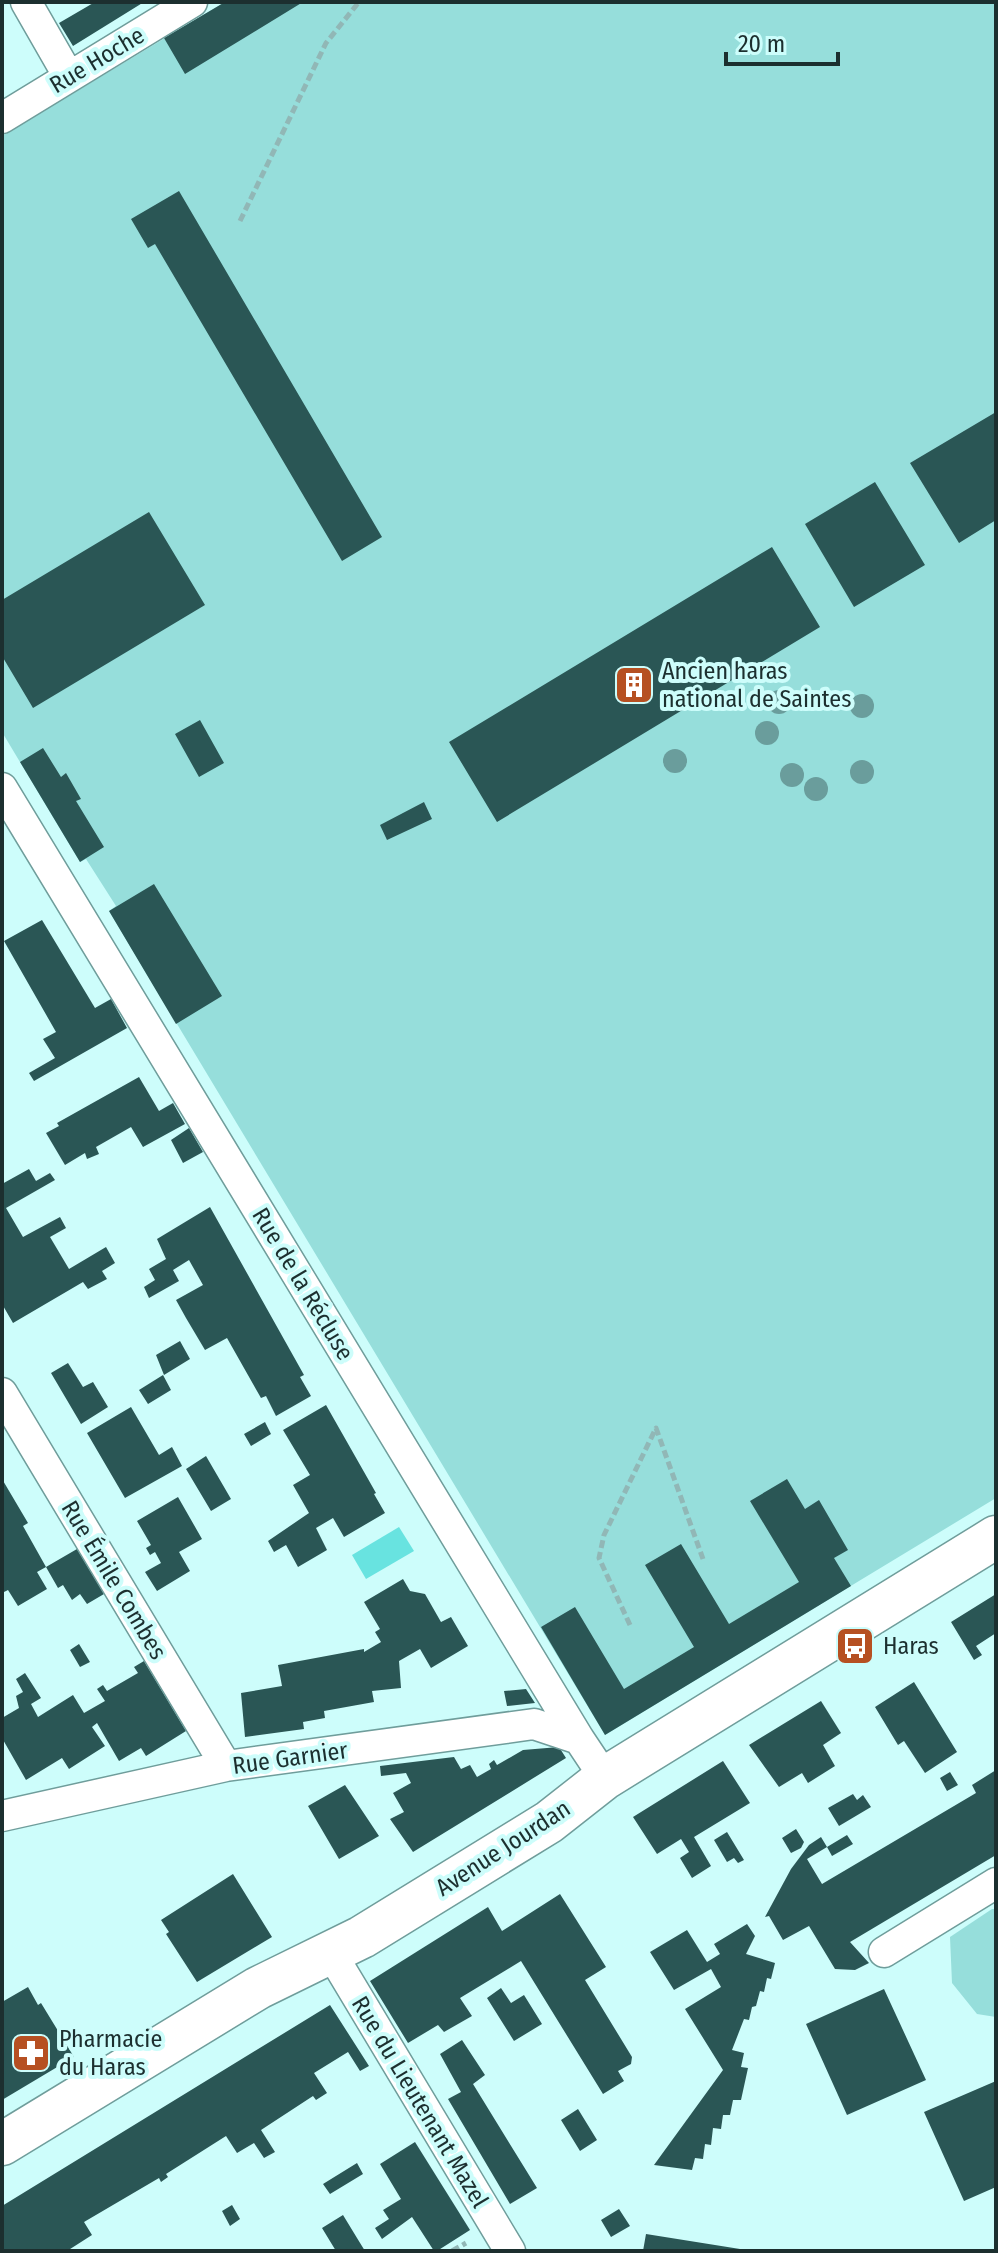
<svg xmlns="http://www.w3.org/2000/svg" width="998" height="2253" font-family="'Fira Sans Condensed',sans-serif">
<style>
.green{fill:#96dedb}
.water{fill:#68e3e0}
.building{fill:#2a5655}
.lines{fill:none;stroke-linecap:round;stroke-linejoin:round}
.minor-casing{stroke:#6f9d9b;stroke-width:33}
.secondary-casing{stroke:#6f9d9b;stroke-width:45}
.path{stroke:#91b7b6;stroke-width:5;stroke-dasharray:8 4;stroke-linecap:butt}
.minor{stroke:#fff;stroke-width:30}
.secondary{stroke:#fff;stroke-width:42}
.tree{fill:#6a9d9c}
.labels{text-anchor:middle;stroke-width:8;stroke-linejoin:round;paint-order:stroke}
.street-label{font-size:24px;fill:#1c2f2f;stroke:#cdfdfb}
.poi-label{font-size:24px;fill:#1c2f2f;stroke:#cdfdfb;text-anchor:start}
</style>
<rect width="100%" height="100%" fill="#cdfdfb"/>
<path class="green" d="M225,2h771v1496l-391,237 -496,-824 7,-5 -30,-47 -6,3 -78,-130v-596z
M992,1909h4v108l-19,-3 -25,-31 -2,-46z"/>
<path class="water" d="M399,1527l15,24 -48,28 -14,-24z"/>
<path class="building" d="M95,2h49l-71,44 -14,-23z
M225,2h78l-118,72 -21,-36z
M179,191l203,346 -40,24 -187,-317 -7,4 -17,-29z
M996,412v108l-37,23 -49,-80z
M875,482l50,83 -71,42 -49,-83z
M149,512l56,93 -172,103 -31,-52v-56z
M772,547l48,80 -323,195 -48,-80z
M200,720l24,43 -25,14 -24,-43z
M43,748l18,29 5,-4 15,26 -5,2 28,46 -24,15 -60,-100z
M424,802l8,17 -45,21 -7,-15z
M154,884l68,112 -46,28 -67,-113z
M42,920l53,88 16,-9 16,29 -93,53 -5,-8 26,-15 -12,-19 13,-7 -52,-91z
M139,1077l20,34 14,-8 12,21 -42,23 -12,-20 -35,20 3,7 -12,5 -2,-6 -20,12 -19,-32 13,-7 -2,-3z
M189,1128l14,24 -20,11 -12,-23z
M29,1169l7,12 14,-8 5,7 -49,28 17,29 37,-20 6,11 -16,9 19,32 37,-22 9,16 -13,8 5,8 -19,10 -5,-7 -70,41 -11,-19v-120z
M210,1207l94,168 -4,2 11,19 -35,20 -10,-20 -5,2 -34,-60 -22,12 -19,-32 -10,-18 27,-15 -14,-25 -16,10 6,11 -30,17 -5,-11 11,-7 -6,-11 17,-10 -9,-20z
M180,1341l10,18 -26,16 -8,-20z
M68,1363l15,24 10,-5 15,25 -27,17 -30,-51z
M163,1375l8,15 -23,14 -9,-14z
M326,1405l50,88 -2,1 11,19 -41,24 -11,-19 -17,10 11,22 -29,17 -12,-22 -12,7 -6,-11 41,-28 -16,-28 17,-10 -27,-45z
M131,1407l28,48 13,-8 10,19 -57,32 -38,-65z
M265,1422l6,12 -20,12 -7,-12z
M206,1456l25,43 -20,12 -25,-42z
M2,1479l26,44 -5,3 23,41 -9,5 10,17 -29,17 -10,-16 -6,3z
M787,1479l18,30 14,-9 29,50 -14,8 17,28 -246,149 -64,-108 34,-20 49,82 70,-42 -49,-82 36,-21 48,80 70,-42 -49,-81z
M178,1497l24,42 -23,13 11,19 -33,20 -12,-19 16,-9 -6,-11 -5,3 -4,-7 5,-3 -14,-24z
M77,1549l27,45 -17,10 -7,-10 -8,6 -9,-15 -5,3 -12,-21z
M403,1579l7,12 15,3 16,28 10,-5 17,29 -37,22 -11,-19 -21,12 2,27 -29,3 2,11 -50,9 1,7 -22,4 1,7 -59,8 -4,-44 41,-7 -4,-21 86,-16v3l17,-10 -6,-10 5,-3 -16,-27z
M996,1594v39l-20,13 6,9 -8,5 -23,-38z
M79,1644l11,18 -10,5 -10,-17z
M144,1661l42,70 -40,25 -5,-8 -22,13 -22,-38 -5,4 13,19 -36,23 -7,-11 -36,22 -24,-42v-20l17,-10 -3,-12 7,-4 -7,-13 9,-6 16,25 -10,6 7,13 35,-22 11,18 21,-12 -8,-12 6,-4 4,6 31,-18 -4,-6z
M914,1682l43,70 -32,21 -21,-32 -6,4 -23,-38z
M526,1689l9,14 -28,3 -3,-15z
M821,1701l20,32 -18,12 12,21 -27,17 -6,-10 -23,14 -30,-42z
M559,1747l7,11 -153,94 -23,-33 14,-7 -11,-19 18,-10 -5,-10 -25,3 -1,-10 74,-9 7,12 9,-4 7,12 14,-8 -2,-5 5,-4 3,5 26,-15z
M723,1761l27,42 -56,34 17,29 -19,12 -12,-20 9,-6 -8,-13 -24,15 -24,-37z
M996,1770v85l-146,87 19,21 -14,7 -20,-1 -26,-43 -26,14 -14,-24 -4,1 26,-48 18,-24 12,-8 6,10 20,-12 6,9 -21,12 -5,-9 -20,12 15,25 154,-91 -4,-8z
M950,1772l8,13 -11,6 -7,-13z
M345,1785l34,51 -40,23 -31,-53z
M853,1794l4,6 6,-5 8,12 -32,19 -11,-18z
M796,1829l8,13 -3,6 -10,5 -9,-15z
M727,1832l17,28 -6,3 -4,-5 -7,4 -13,-22z
M233,1874l39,63 -75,45 -31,-48 3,-2 -8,-12z
M560,1894l46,73 -21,13 47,77 -1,7 -13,7 6,10 -21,13 -82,-133 -61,37 12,18 -28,16 -6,-7 -30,18 -38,-62 118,-74 14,24z
M747,1924l8,12 -9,18 29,9 -4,16 -4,-1 -3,14 -4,-1 -4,15 -4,1 -3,13 -5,-1 -12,31 12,3 -3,14 7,1 -7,32h-8l-3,15h-7l-2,14 -8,-1 -2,17 -6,-1 -2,15 -8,-1 -3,12 -38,-5 69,-95 -38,-61 36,-22 -10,-18 -37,21 -24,-38 37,-22 20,32 13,-8 -6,-10z
M28,1987l10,18 3,-2 33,54 -72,43v-98z
M501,1988l10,15 13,-8 18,29 -28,17 -27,-43z
M884,1989l42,91 -79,35 -41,-91z
M330,2005l39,61 -9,5 -12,-19 -34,21 13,20 -11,7 -3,-4 -52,34 14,22 -11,6 -10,-15 -17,10 -11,-17 -60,38 2,3 -7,5 -2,-4 -75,44 8,13 -25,16h-65v-45z
M462,2040l23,35 -12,9 64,104 -27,16 -62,-105 13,-7 -21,-38z
M996,2081v106l-32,14 -40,-89z
M578,2109l19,31 -17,11 -19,-31z
M415,2142l55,88 -33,21h-3l-22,-34 -30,22 -7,-11 14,-9 -6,-9 18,-11 -21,-35z
M357,2163l6,11 -33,20 -7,-10z
M232,2205l8,14 -10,7 -8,-15z
M619,2209l11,17 -19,11 -10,-17z
M343,2215l14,23 8,13h-29l-14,-23z
M646,2234l94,15v2h-97z"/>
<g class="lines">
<defs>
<path id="minor" d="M26,2l43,75
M2,118l190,-116
M2,788l577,951 26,39
M2,1393l224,373
M2,1816l224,-50 308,-42 45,15
M884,1952l112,-69
M331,1953l179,298"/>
<path id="secondary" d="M2,2144l256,-156 104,-51 187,-115 56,-44 391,-241"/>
</defs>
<use href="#minor" class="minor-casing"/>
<use href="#secondary" class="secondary-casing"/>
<path class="path" d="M240,221l86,-178 33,-41
M630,1625l-31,-67 5,-23 52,-107 47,131
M452,2251l14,-8"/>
<use href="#minor" class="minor"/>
<use href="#secondary" class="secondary"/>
</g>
<g class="tree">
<circle cx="779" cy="702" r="12"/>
<circle cx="862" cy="706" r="12"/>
<circle cx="767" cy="733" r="12"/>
<circle cx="675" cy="761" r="12"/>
<circle cx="862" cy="772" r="12"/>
<circle cx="792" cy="775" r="12"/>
<circle cx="816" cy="789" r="12"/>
</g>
<defs>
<symbol id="building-square" viewBox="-11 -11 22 22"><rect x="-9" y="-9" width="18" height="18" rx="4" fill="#b65022" stroke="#cdfdfb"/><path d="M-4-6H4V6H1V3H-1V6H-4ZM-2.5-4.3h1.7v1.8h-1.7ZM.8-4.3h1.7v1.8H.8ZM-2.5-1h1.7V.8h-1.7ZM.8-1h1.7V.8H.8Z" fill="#fff"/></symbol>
<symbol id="bus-square" viewBox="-11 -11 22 22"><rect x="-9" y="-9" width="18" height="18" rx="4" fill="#b65022" stroke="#cdfdfb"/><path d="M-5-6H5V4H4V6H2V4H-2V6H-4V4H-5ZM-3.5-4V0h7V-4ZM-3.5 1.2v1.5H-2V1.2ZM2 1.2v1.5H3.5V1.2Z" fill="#fff"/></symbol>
<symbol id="pharmacy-square" viewBox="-11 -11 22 22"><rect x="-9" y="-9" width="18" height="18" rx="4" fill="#b65022" stroke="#cdfdfb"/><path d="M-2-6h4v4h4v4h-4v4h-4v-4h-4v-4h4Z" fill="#fff"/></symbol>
</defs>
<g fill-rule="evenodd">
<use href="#building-square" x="612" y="663" width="44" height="44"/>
<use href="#bus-square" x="833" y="1624" width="44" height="44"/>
<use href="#pharmacy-square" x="9" y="2031" width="44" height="44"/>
</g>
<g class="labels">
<g class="street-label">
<text transform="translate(97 60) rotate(-31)" y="8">Rue Hoche</text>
<text transform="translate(303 1284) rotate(59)" y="8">Rue de la Récluse</text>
<text transform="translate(114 1580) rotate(59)" y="8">Rue Émile Combes</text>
<text transform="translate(290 1758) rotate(-8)" y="8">Rue Garnier</text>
<text transform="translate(503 1848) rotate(-33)" y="8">Avenue Jourdan</text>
<text transform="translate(420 2102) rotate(59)" y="8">Rue du Lieutenant Mazel</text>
</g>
<g class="poi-label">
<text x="662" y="679">Ancien haras<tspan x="662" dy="28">national de Saintes</tspan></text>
<text x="883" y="1654">Haras</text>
<text x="59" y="2047">Pharmacie<tspan x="59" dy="28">du Haras</tspan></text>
</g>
</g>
<rect width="998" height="2253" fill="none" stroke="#1c2f2f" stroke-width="8"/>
<path d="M726 52v12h112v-12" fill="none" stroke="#1c2f2f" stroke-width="4"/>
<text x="738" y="52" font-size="24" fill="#1c2f2f" stroke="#cdfdfb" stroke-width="6" paint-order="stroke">20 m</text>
</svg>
